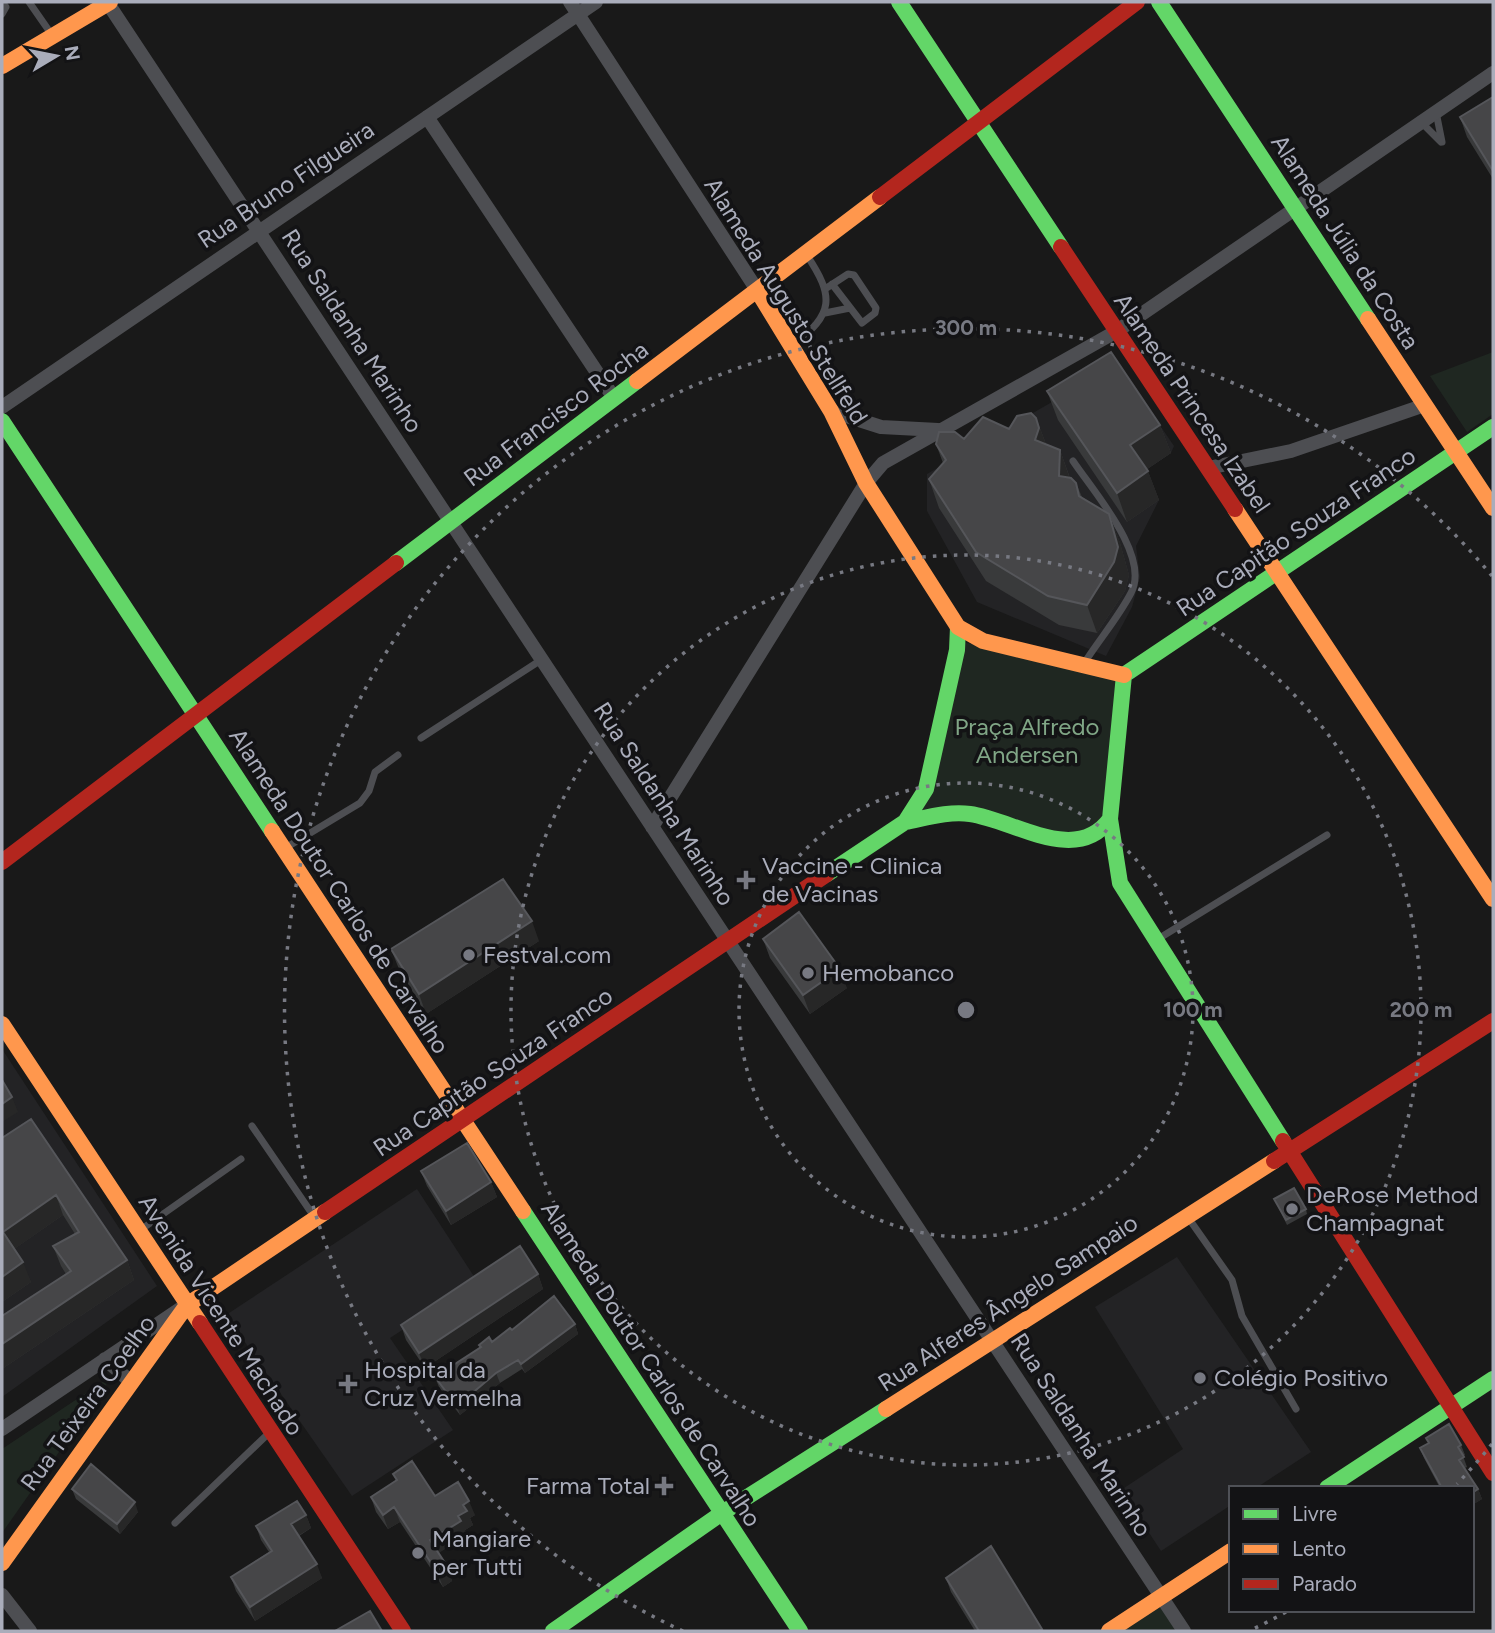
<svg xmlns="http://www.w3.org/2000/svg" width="1495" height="1633" font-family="Figtree,sans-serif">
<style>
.built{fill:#232325}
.green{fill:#1f2721}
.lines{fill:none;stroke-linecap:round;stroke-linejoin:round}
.lane{stroke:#4d4e52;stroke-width:7}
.street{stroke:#4d4e52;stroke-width:14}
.fast{stroke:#63d668;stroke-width:16}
.slow{stroke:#ff974d;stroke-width:16}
.jam{stroke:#b3261e;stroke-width:16}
.wall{fill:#393a3b}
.shaded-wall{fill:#272727}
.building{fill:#464648;stroke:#55565a;stroke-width:2}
.ring{fill:none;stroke:#777982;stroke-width:3.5;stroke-dasharray:3.5 7}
.poi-dot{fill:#777982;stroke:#131315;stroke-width:2.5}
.labels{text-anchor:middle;stroke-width:7;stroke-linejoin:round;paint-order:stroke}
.street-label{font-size:24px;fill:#aaadbb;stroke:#131315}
.park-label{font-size:24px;fill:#80a686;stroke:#131315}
.poi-label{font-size:24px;fill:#aaadbb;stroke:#131315;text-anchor:start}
.centre{fill:#777982;stroke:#131315;stroke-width:3.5}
.ring-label{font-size:21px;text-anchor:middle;font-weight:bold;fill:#777982;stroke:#131315;stroke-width:7;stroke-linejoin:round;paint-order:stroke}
</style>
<rect width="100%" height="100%" fill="#191919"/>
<path class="built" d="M1118,364l56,82 -3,7 -29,20 17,27 -23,46 4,31 -8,30 -26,49 -129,-54 -50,-91v-37z
M2,1049l155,237 -155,111z
M417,1189l60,92 -87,57 63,92 -101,66 -126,-181z
M1177,1257l134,195 -55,36h-25v17l-70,46 -40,-61 62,-41 -88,-142z"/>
<path class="green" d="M1493,352v62l-26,18 -37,-56z
M958,641l166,34 -14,144 -19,19 -177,-26z
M113,1375l-111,158v-84z
M1161,1597l23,34h-75z"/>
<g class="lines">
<path class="lane" d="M29,2l23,33
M2,14l4,-7 -4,-5
M1436,112l6,30
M1421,122l20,20
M825,289l23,-15 6,1 22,33 -1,5 -13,10 -30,-39
M825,313l25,-5
M793,345c41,-31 42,-48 13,-91
M1073,461c20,30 78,95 58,132 -13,25 -33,48 -48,72
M421,738l120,-78
M287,847l73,-44 9,-12 6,-19 23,-17
M1158,939l169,-104
M252,1126l63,92
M1187,1216l45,64 10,36 54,93
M139,1231l102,-72
M175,1523l95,-91"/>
<path class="street" d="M107,2l1077,1629
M570,2l187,288
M427,117l187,281
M2,407l594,-405
M831,411l50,16 57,3
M1208,468l83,-17 134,-46
M652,827l214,-344 17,-20 234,-132 376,-258
M105,1359l26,23
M2,1429l178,-120
M2,1595l28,36"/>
<path class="fast" d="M899,2l162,245
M1159,2l209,317
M2,421l270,410
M396,563l241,-182
M1124,675l369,-248
M1110,819l10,64 163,258
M905,822c21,-4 43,-11 65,-8 44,6 106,52 140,5l14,-144
M827,874l78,-52 21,-33 31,-139 1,-23
M523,1211l277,420
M1327,1488l166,-109
M553,1631l169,-118 164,-104"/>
<path class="slow" d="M2,66l108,-64
M757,290l74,121 35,72 92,144 25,14 141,34
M1368,319l125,189
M637,381l243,-184
M1235,509l258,390
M272,831l251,380
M2,1024l198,299
M886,1409l388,-248
M2,1563l185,-258 138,-93
M1109,1631l122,-80"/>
<path class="jam" d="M880,197l257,-195
M1061,247l174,262
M2,862l394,-299
M1283,1141l210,332
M1274,1161l219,-140
M325,1212l502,-338
M200,1323l203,308"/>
</g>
<path class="wall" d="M1493,97v82l-26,-42 -7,-20z
M1047,391l113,34 11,28 -24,16 12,31 -32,22 -69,-102z
M1036,418l10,26 14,6 10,28 6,5 6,14 27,17 11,29 9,32 -4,16 -28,42 -38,-8 -73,-44 -47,-73 -10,-29 14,-16 -7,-19 73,-15z
M763,939l84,49 -37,26 -40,-56z
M539,941l-113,73 -27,-45 -8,-20z
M2,1138l125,122 7,20 -132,89v-53l64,-42 -5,-8 -8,-20 22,-12 -12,-19 -49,34 17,33 -29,20z
M421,1171l70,11 6,15 -46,28 -24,-39z
M1274,1199l32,10 1,5 -20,11z
M538,1274l5,15 -118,79 -19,-28 -5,-15z
M575,1324l3,10 -53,39 -3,-4 -22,14 -40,32 -21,-28 -4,-10 45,-29 -1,-3 13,-3 20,-12z
M1426,1438l35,7 4,10 -2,1 4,11 -2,1 13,21 4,10 -10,6v-17h-32l-16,-30 -4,-10 8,-5z
M393,1474l42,22 40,19 -5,3 3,7 -8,5 1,5 -28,18 9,13 5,15 -9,6 -43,-65 -12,7 -12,-17 -5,-15 25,-16z
M72,1489l66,23 -18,22 -44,-35z
M306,1515l5,13 -12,8 23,42 -67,43 -19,-30 -5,-14 38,-25 -8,-12 -5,-14z
M946,1578l96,51 1,2h-68l-24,-39z"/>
<path class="shaded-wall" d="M1036,418l11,29 -12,-7z
M1160,425l11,28 -31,21 -10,-29z
M1060,450l10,29 -11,-3z
M1148,471l11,29 -32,22 -10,-29z
M1109,514l11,29 9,32 -4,16 -28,42 -10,-28z
M532,921l7,20 -113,73 -7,-20z
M840,969l7,19 -37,26 -7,-19z
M12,1097l6,15 -16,10v-18z
M491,1182l6,15 -46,28 -5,-14z
M56,1195l7,20 -53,37 -7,-20z
M127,1260l7,20 -132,89v-25z
M23,1262l8,20 -29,20v-25z
M538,1274l5,15 -118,79 -6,-15z
M575,1324l3,10 -53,39 -4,-9z
M496,1373l4,10 -40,32 -3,-9z
M1478,1489l4,10 -10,6v-12z
M469,1501l6,14 -5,3 3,7 -8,5 1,5 -30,20 -6,-15 28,-24 5,-11z
M135,1502l3,10 -18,22 -3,-10z
M394,1507l6,15 -12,7 -5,-14z
M306,1515l5,13 -15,9 -5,-13z
M317,1564l5,14 -67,43 -5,-14z
M447,1566l5,15 -9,6 -6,-15z"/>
<path class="building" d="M1493,97v74l-33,-54z
M1111,352l49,73 -30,20 18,26 -31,22 -70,-102z
M1031,413l5,5 3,10 -4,12 25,10 -1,26 12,2 5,5 3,13 30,18 9,33 -4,15 -27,43 -39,-9 -72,-44 -47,-73 17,-19 -10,-16 3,-12h16l9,7 19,-22 26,12 8,-13z
M503,879l29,42 -113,73 -28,-45z
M799,912l41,57 -37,26 -40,-56z
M2,1080l10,17 -10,7z
M31,1119l96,141 -125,84v-28l69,-45 -18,-25 26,-14 -23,-37 -53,37 20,30 -21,15v-139z
M467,1143l24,39 -45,29 -25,-40z
M1294,1188l12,21 -20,11 -12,-21z
M520,1246l18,28 -119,79 -18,-28z
M554,1296l21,28 -54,40 -3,-4 -22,13 -39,33 -22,-29 46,-30 -2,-2 10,-8 3,5 18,-14 2,2z
M1449,1424l12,21 -3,2 6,10 -5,3 19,29 -6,4v-5h-30l-22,-40 9,-5 -3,-5z
M412,1461l23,35 23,-14 11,19 -6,4 4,6 -9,5 3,5 -31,19 17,26 -10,6 -43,-65 -11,8 -12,-18 26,-17 -4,-6z
M91,1464l44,38 -18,22 -45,-35z
M297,1501l9,14 -15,9 26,40 -67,43 -19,-30 41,-26 -16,-25z
M991,1546l51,83 -4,2h-59l-33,-53z
M370,1611l12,20h-47z"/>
<g class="ring">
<circle cx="966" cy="1010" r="227"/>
<circle cx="966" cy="1010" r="455"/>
<path d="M1492 1444A682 682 0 0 1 1457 1484M1286 1612A682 682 0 0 1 1249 1631M683 1631A682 682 0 1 1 1492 576"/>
</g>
<g class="poi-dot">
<path d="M742.5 869.5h7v7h7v7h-7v7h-7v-7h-7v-7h7z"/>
<circle cx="469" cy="955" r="7"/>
<circle cx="808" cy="973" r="7"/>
<circle cx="1292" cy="1209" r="7"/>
<circle cx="1200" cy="1378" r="7"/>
<path d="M344.5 1373.5h7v7h7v7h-7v7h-7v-7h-7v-7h7z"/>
<path d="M660.5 1475.5h7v7h7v7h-7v7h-7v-7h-7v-7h7z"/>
<circle cx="418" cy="1553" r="7"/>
</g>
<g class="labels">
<g class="street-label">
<text transform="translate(286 185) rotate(-34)" y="8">Rua Bruno Filgueira</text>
<text transform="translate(1345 242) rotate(57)" y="8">Alameda Júlia da Costa</text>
<text transform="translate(786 301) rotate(58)" y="8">Alameda Augusto Stellfeld</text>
<text transform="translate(352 331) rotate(57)" y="8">Rua Saldanha Marinho</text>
<text transform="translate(1192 403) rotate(56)" y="8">Alameda Princesa Izabel</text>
<text transform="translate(556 414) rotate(-37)" y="8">Rua Francisco Rocha</text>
<text transform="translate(1296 532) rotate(-34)" y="8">Rua Capitão Souza Franco</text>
<text transform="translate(664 804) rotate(57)" y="8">Rua Saldanha Marinho</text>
<text transform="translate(339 891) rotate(57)" y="8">Alameda Doutor Carlos de Carvalho</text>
<text transform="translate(493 1072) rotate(-34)" y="8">Rua Capitão Souza Franco</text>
<text transform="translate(1008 1303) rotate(-33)" y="8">Rua Alferes Ângelo Sampaio</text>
<text transform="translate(221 1315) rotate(57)" y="8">Avenida Vicente Machado</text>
<text transform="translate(651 1364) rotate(57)" y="8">Alameda Doutor Carlos de Carvalho</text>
<text transform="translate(88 1403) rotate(-54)" y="8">Rua Teixeira Coelho</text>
<text transform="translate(1081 1435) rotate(57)" y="8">Rua Saldanha Marinho</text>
</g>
<g class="park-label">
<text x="1027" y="735">Praça Alfredo<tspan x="1027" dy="28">Andersen</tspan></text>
</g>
<g class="poi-label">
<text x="762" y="874">Vaccine - Clinica<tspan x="762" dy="28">de Vacinas</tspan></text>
<text x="483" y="963">Festval.com</text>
<text x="822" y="981">Hemobanco</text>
<text x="1306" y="1203">DeRose Method<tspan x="1306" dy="28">Champagnat</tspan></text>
<text x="364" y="1378">Hospital da<tspan x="364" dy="28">Cruz Vermelha</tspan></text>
<text x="1214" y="1386">Colégio Positivo</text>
<text x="650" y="1494" text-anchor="end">Farma Total</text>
<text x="432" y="1547">Mangiare<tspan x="432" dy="28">per Tutti</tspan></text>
</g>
</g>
<circle cx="966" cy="1010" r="10" class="centre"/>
<g class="ring-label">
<text x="966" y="335">300 m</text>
<text x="1193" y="1017">100 m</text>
<text x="1421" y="1017">200 m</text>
</g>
<rect width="1495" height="1633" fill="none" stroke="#aaadbb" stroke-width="7"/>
<rect x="1229" y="1486" width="245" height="126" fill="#131315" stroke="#4f5157" stroke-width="2"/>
<rect x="1243" y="1509" width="35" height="10" fill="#63d668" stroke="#4f5157" stroke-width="2"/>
<text x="1292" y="1521" font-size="21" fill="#aaadbb">Livre</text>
<rect x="1243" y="1544" width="35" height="10" fill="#ff974d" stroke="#4f5157" stroke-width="2"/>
<text x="1292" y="1556" font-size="21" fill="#aaadbb">Lento</text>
<rect x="1243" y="1579" width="35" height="10" fill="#b3261e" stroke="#4f5157" stroke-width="2"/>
<text x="1292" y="1591" font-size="21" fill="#aaadbb">Parado</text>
<g transform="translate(56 56) rotate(80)" stroke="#131315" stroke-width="5" paint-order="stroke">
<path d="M0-5L12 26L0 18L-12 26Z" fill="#aaadbb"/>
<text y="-10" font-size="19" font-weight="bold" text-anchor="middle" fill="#aaadbb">N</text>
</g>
</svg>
